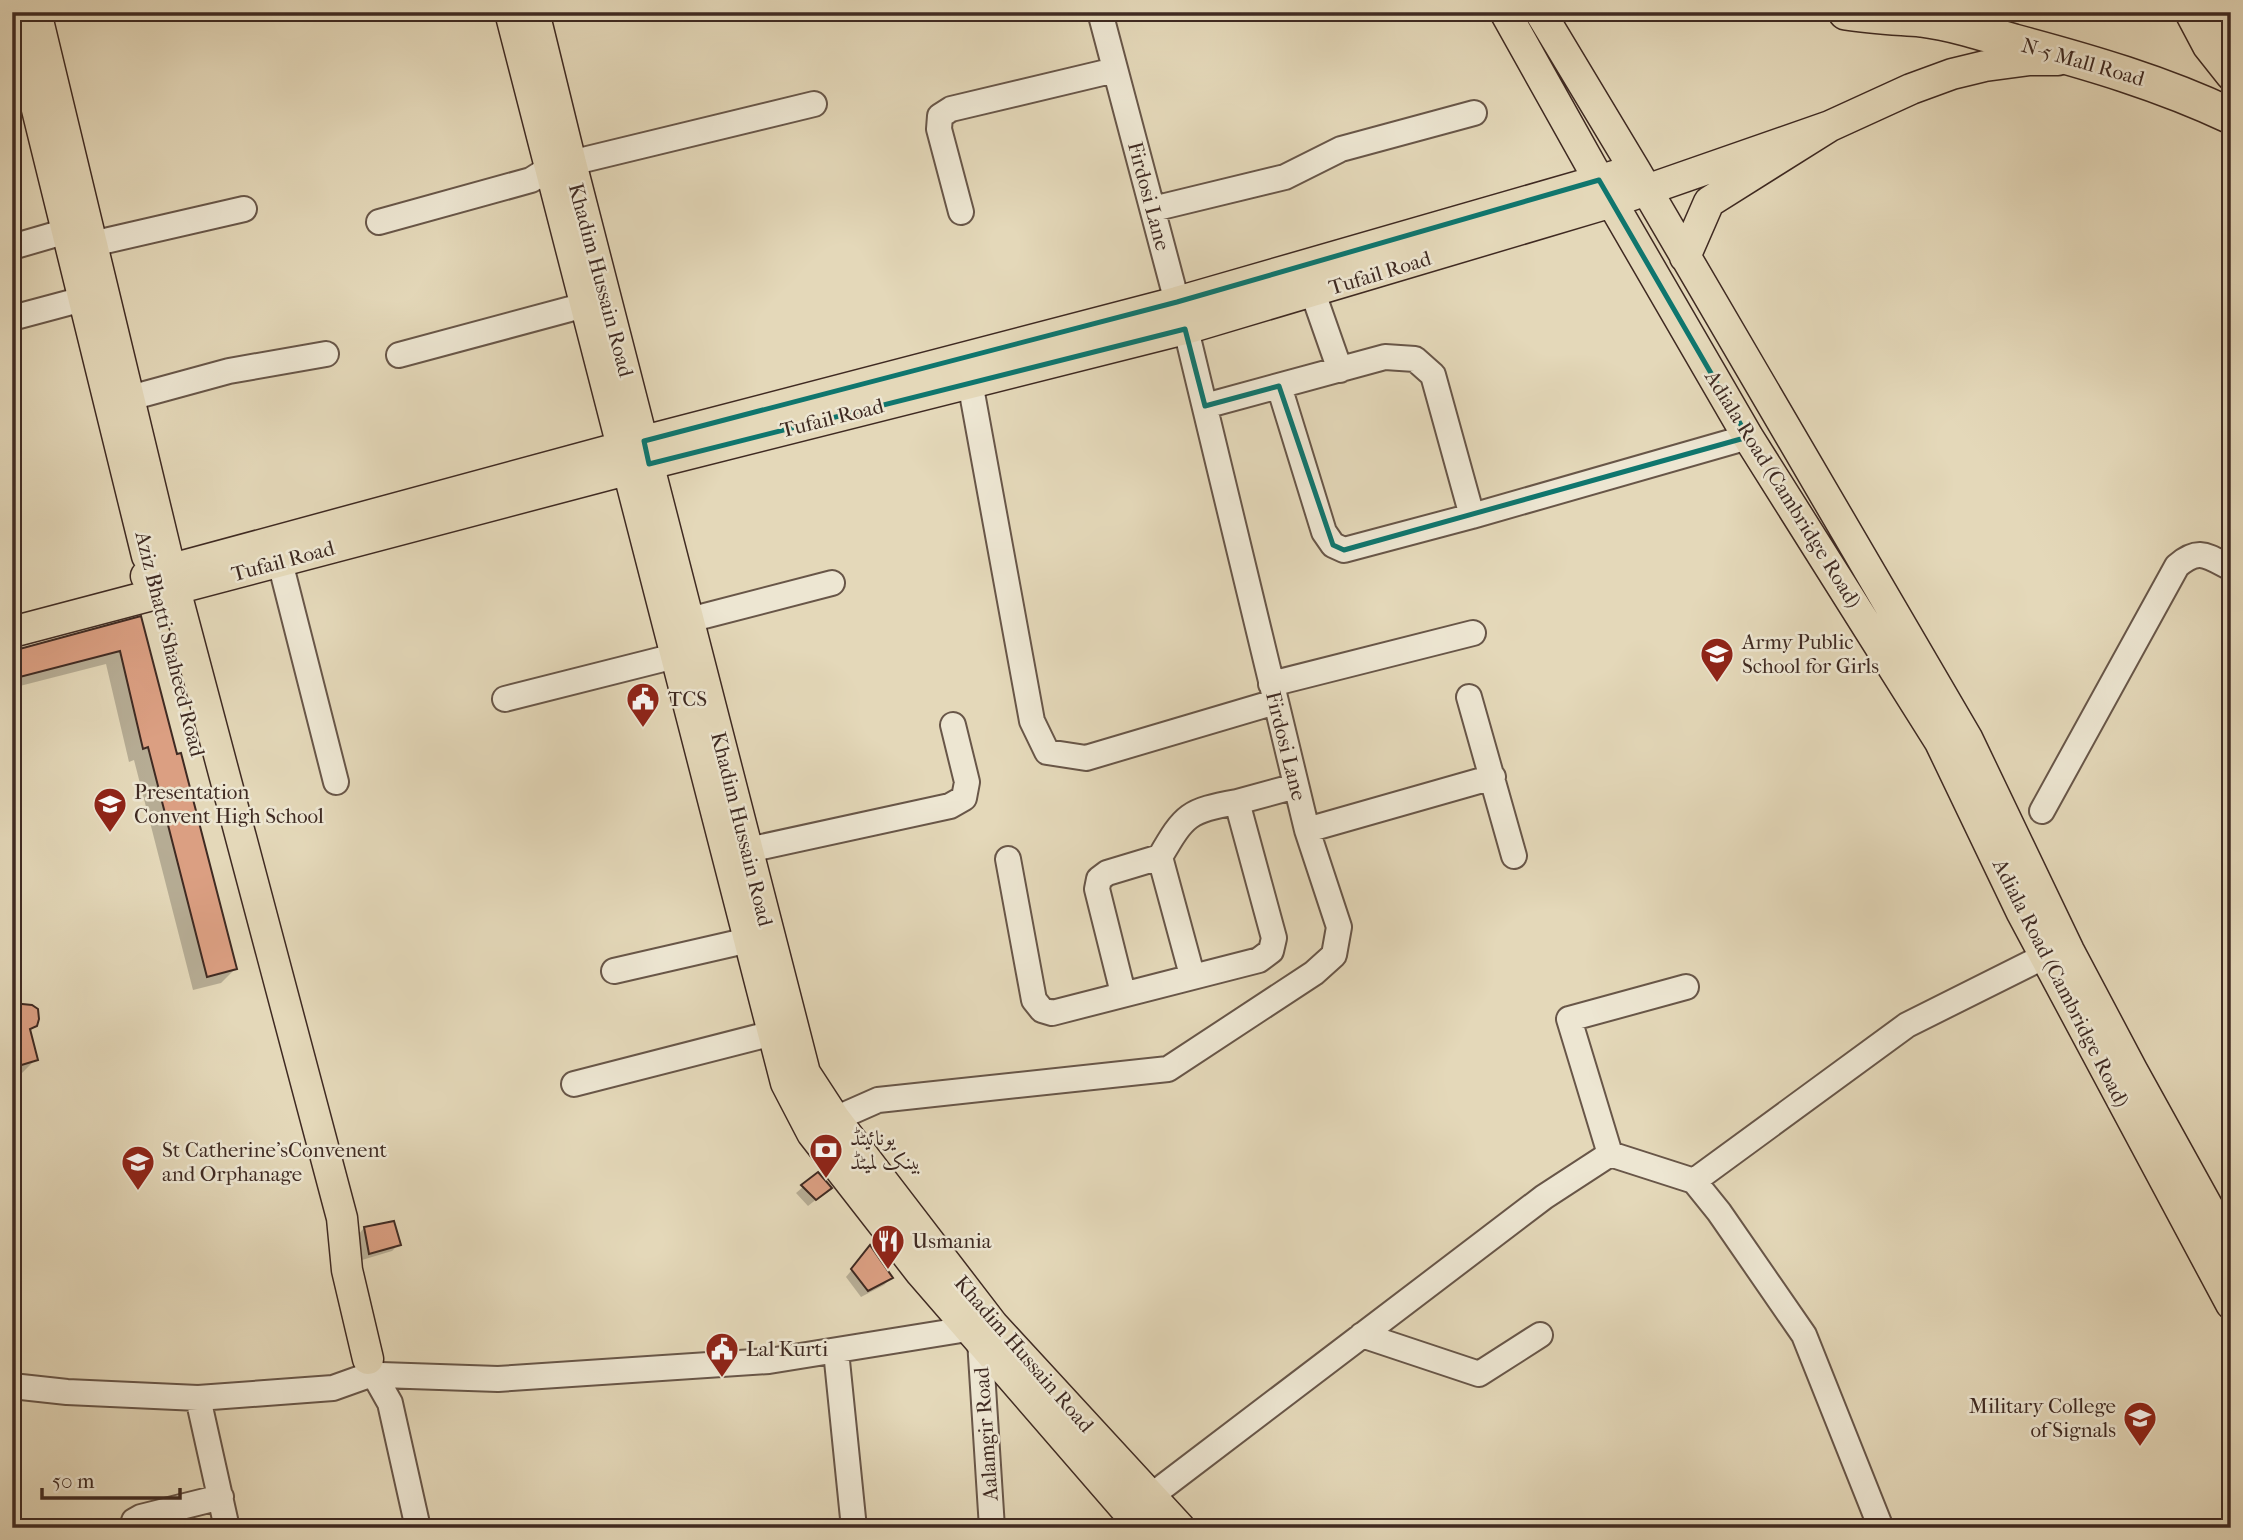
<svg xmlns="http://www.w3.org/2000/svg" width="2243" height="1540" font-family="'IM FELL French Canon',Amiri,serif">
<style>
.shadow{fill:#0003}
.building{fill:#db9f82;stroke:#3f2a22;stroke-width:2}
.lines{fill:none;stroke-linecap:round;stroke-linejoin:round}
.minor-casing{stroke:#685648;stroke-width:28}
.major-casing{stroke:#3f2a22;stroke-width:33}
.highway-casing{stroke:#3f2a22;stroke-width:38}
.minor{stroke:#ede6d2;stroke-width:24}
.major{stroke:#e4d8b9;stroke-width:30}
.highway{stroke:#e4d8b9;stroke-width:35}
.marked{fill:none;stroke:#0f766e;stroke-width:5;stroke-linejoin:round}
.labels{text-anchor:middle;stroke-width:5;stroke-linejoin:round;paint-order:stroke}
.street-label{font-size:21px;fill:#3f2a22;stroke:#ede6d2}
.poi-label{font-size:21px;fill:#3f2a22;stroke:#ede6d2;text-anchor:start}
</style>
<rect width="100%" height="100%" fill="#e4d8b9"/>
<filter id="stains"><feTurbulence type="fractalNoise" baseFrequency=".00286" numOctaves="4"/><feColorMatrix values="0 0 0 0 .2 0 0 0 0 .09 0 0 0 0 .02 0 0 0 .5 -.17"/></filter>
<radialGradient id="worn" r=".72"><stop offset=".6" stop-color="#630" stop-opacity="0"/><stop offset="1" stop-color="#630" stop-opacity=".3"/></radialGradient>
<path class="shadow" d="M140,618l95,351 -14,14 -28,7 -59,-230 -5,2 -23,-98 -94,24v-36z
M12,974h2l9,32 13,19 -7,7 7,27 -15,15 -9,3z
M818,1174l5,20 -15,12 -12,-13z
M364,1228l35,16 -7,7 -30,9 -4,-25z
M864,1255l27,23 -7,7 -23,12 -15,-20z"/>
<path class="building" d="M141,616l36,138 4,-1 56,216 -30,8 -59,-230 -5,2 -23,-98 -108,28v-28z
M12,1003l20,2 6,4 1,10 -2,7 -7,3 8,31 -23,7 -3,-18z
M818,1172l14,16 -16,12 -15,-15z
M394,1221l7,24 -32,9 -5,-27z
M870,1245l23,33 -25,13 -17,-22z"/>
<g class="lines">
<defs>
<path id="minor" d="M1153,209l132,-32 56,-28 133,-36
M961,212l-22,-83 1,-13 11,-7 164,-39
M379,222l152,-42 19,-12 264,-64
M92,244l152,-35
M12,247l55,-16
M1313,293l27,77
M12,318l71,-19
M399,355l186,-50
M970,382l62,339 15,31 39,6 189,-56
M130,398l99,-27 97,-17
M1205,406l180,-49 30,2 18,16 39,141 -128,34 -11,-5 -9,-13 -45,-146
M1472,516l276,-79
M280,562l56,220
M689,620l143,-37
M1271,684l202,-51
M1469,697l45,159
M505,699l170,-43
M2042,811l135,-245c22,-19 30,-10 54,2
M1307,830l186,-53
M748,850l202,-44 14,-8 3,-16 -14,-57
M1160,857l32,118
M1008,859l26,141 8,10 10,3 207,-53 12,-9 3,-13 -37,-136 59,-16
M614,971l135,-31
M1123,993l-26,-104 2,-10 8,-6 53,-16c25,-43 28,-46 77,-55
M574,1084l199,-51
M835,1119l43,-19 290,-31 146,-96 20,-18 5,-28 -32,-97 -124,-513 -6,-15 -77,-290
M1610,1154l-41,-135 117,-32
M1694,1181l213,-156 138,-69
M1362,1335l117,39 61,-39
M980,1340l12,188
M836,1351l18,177
M381,1375l117,4 271,-18 217,-35
M377,1380l13,23 28,125
M12,1386l55,6 131,6 135,-10 28,-10
M198,1398l29,130
M1151,1496l393,-299 66,-43 84,27 25,31 85,123 77,193
M132,1528l2,-7 7,-4 80,-20"/>
<path id="major" d="M13,12l134,544
M36,12l139,577 167,629 5,52 21,89
M510,12l276,1071 26,50 109,140 221,255
M534,12l37,151 234,910 30,46 158,206 187,203
M1505,12l94,168 149,257 192,305 82,171 209,391
M1540,12l95,158 332,568 102,213 63,119 99,179
M2190,12l18,34 23,29
M2215,12l16,26
M1685,257l24,-55 121,-76 81,-37 41,-15 33,-8 45,-6h28
M146,576l498,-135 533,-139 458,-132
M12,632l637,-168 536,-135 427,-127 218,-76"/>
<path id="highway" d="M1846,12c25,4 50,5 75,7 31,4 63,14 93,23 75,20 147,41 217,74"/>
</defs>
<use href="#minor" class="minor-casing"/>
<use href="#major" class="major-casing"/>
<use href="#highway" class="highway-casing"/>
<use href="#minor" class="minor"/>
<use href="#major" class="major"/>
<use href="#highway" class="highway"/>
</g>
<path class="marked" d="M1599,180l149,257 -404,113 -11,-5 -54,-159 -74,20 -20,-77 -536,135 -5,-23 533,-139z"/>
<defs>
<symbol id="school-pin" viewBox="-11 -11 22 30"><path d="M0 17L-7.5 6A9.5 9.5 0 1 1 7.5 6Z" fill="#8f2418" stroke="#ede6d2"/><path d="M0-5L7-2L0 1L-7-2ZM-4 1L0 2.5L4 1V4Q0 6-4 4Z" fill="#fff"/></symbol>
<symbol id="civic-pin" viewBox="-11 -11 22 30"><path d="M0 17L-7.5 6A9.5 9.5 0 1 1 7.5 6Z" fill="#8f2418" stroke="#ede6d2"/><path d="M-.6-6.5H3V-4.5H.6V-3L4-1V1h2V6H-6V1h2V-1L-.6-3ZM-1.2 2.5V6h2.4V2.5Z" fill="#fff"/></symbol>
<symbol id="bank-pin" viewBox="-11 -11 22 30"><path d="M0 17L-7.5 6A9.5 9.5 0 1 1 7.5 6Z" fill="#8f2418" stroke="#ede6d2"/><path d="M-6-4H6V4H-6ZM0-2.3a2.3 2.3 0 1 0 0 4.6a2.3 2.3 0 1 0 0-4.6Z" fill="#fff"/></symbol>
<symbol id="restaurant-pin" viewBox="-11 -11 22 30"><path d="M0 17L-7.5 6A9.5 9.5 0 1 1 7.5 6Z" fill="#8f2418" stroke="#ede6d2"/><path d="M-5-6h1v4h1v-4h1v4h1v-4h1v5L-1.5 .5V6h-2V.5L-5-1ZM5-6V6H3V1.5H1.5Q1.5-4 5-6Z" fill="#fff"/></symbol>
<symbol id="university-pin" viewBox="-11 -11 22 30"><path d="M0 17L-7.5 6A9.5 9.5 0 1 1 7.5 6Z" fill="#8f2418" stroke="#ede6d2"/><path d="M0-5L7-2L0 1L-7-2ZM-4 1L0 2.5L4 1V4Q0 6-4 4Z" fill="#fff"/></symbol>
</defs>
<g fill-rule="evenodd">
<use href="#school-pin" x="1698" y="635" width="38" height="52"/>
<use href="#civic-pin" x="624" y="680" width="38" height="52"/>
<use href="#school-pin" x="91" y="785" width="38" height="52"/>
<use href="#bank-pin" x="807" y="1131" width="38" height="52"/>
<use href="#school-pin" x="119" y="1143" width="38" height="52"/>
<use href="#restaurant-pin" x="869" y="1222" width="38" height="52"/>
<use href="#civic-pin" x="703" y="1330" width="38" height="52"/>
<use href="#university-pin" x="2121" y="1399" width="38" height="52"/>
</g>
<g class="labels">
<g class="street-label">
<text transform="translate(2083 62) rotate(16)" y="7">N-5 Mall Road</text>
<text transform="translate(1149 196) rotate(75)" y="7">Firdosi Lane</text>
<text transform="translate(1380 273) rotate(-17)" y="7">Tufail Road</text>
<text transform="translate(601 280) rotate(75)" y="7">Khadim Hussain Road</text>
<text transform="translate(832 418) rotate(-14)" y="7">Tufail Road</text>
<text transform="translate(1783 489) rotate(58)" y="7">Adiala Road (Cambridge Road)</text>
<text transform="translate(283 561) rotate(-15)" y="7">Tufail Road</text>
<text transform="translate(170 644) rotate(76)" y="7">Aziz Bhatti Shaheed Road</text>
<text transform="translate(1286 746) rotate(76)" y="7">Firdosi Lane</text>
<text transform="translate(742 829) rotate(76)" y="7">Khadim Hussain Road</text>
<text transform="translate(2061 983) rotate(63)" y="7">Adiala Road (Cambridge Road)</text>
<text transform="translate(1024 1354) rotate(49)" y="7">Khadim Hussain Road</text>
<text transform="translate(986 1434) rotate(-94)" y="7">Aalamgir Road</text>
</g>
<g class="poi-label">
<text x="1742" y="649">Army Public<tspan x="1742" dy="24">School for Girls</tspan></text>
<text x="668" y="706">TCS</text>
<text x="134" y="799">Presentation<tspan x="134" dy="24">Convent High School</tspan></text>
<text x="850" y="1145">یونائیٹڈ<tspan x="850" dy="24">بینک لمیٹڈ</tspan></text>
<text x="162" y="1157">St Catherine'sConvenent<tspan x="162" dy="24">and Orphanage</tspan></text>
<text x="912" y="1248">Usmania</text>
<text x="746" y="1356">Lal Kurti</text>
<text x="2116" y="1413" text-anchor="end">Military College<tspan x="2116" dy="24">of Signals</tspan></text>
</g>
</g>
<rect width="2243" height="1540" fill="none" stroke="#e4d8b9" stroke-width="42"/>
<rect x="14" y="14" width="2215" height="1512" fill="none" stroke="#3f2a22" stroke-width="3.5"/>
<rect x="21" y="21" width="2201" height="1498" fill="none" stroke="#3f2a22" stroke-width="2"/>
<path d="M42 1488v10h138v-10" fill="none" stroke="#3f2a22" stroke-width="3.5"/>
<text x="52" y="1488" font-size="21" fill="#3f2a22" stroke="#ede6d2" stroke-width="5" paint-order="stroke">50 m</text>
<rect width="100%" height="100%" filter="url(#stains)"/>
<rect width="100%" height="100%" fill="url(#worn)"/>
</svg>
